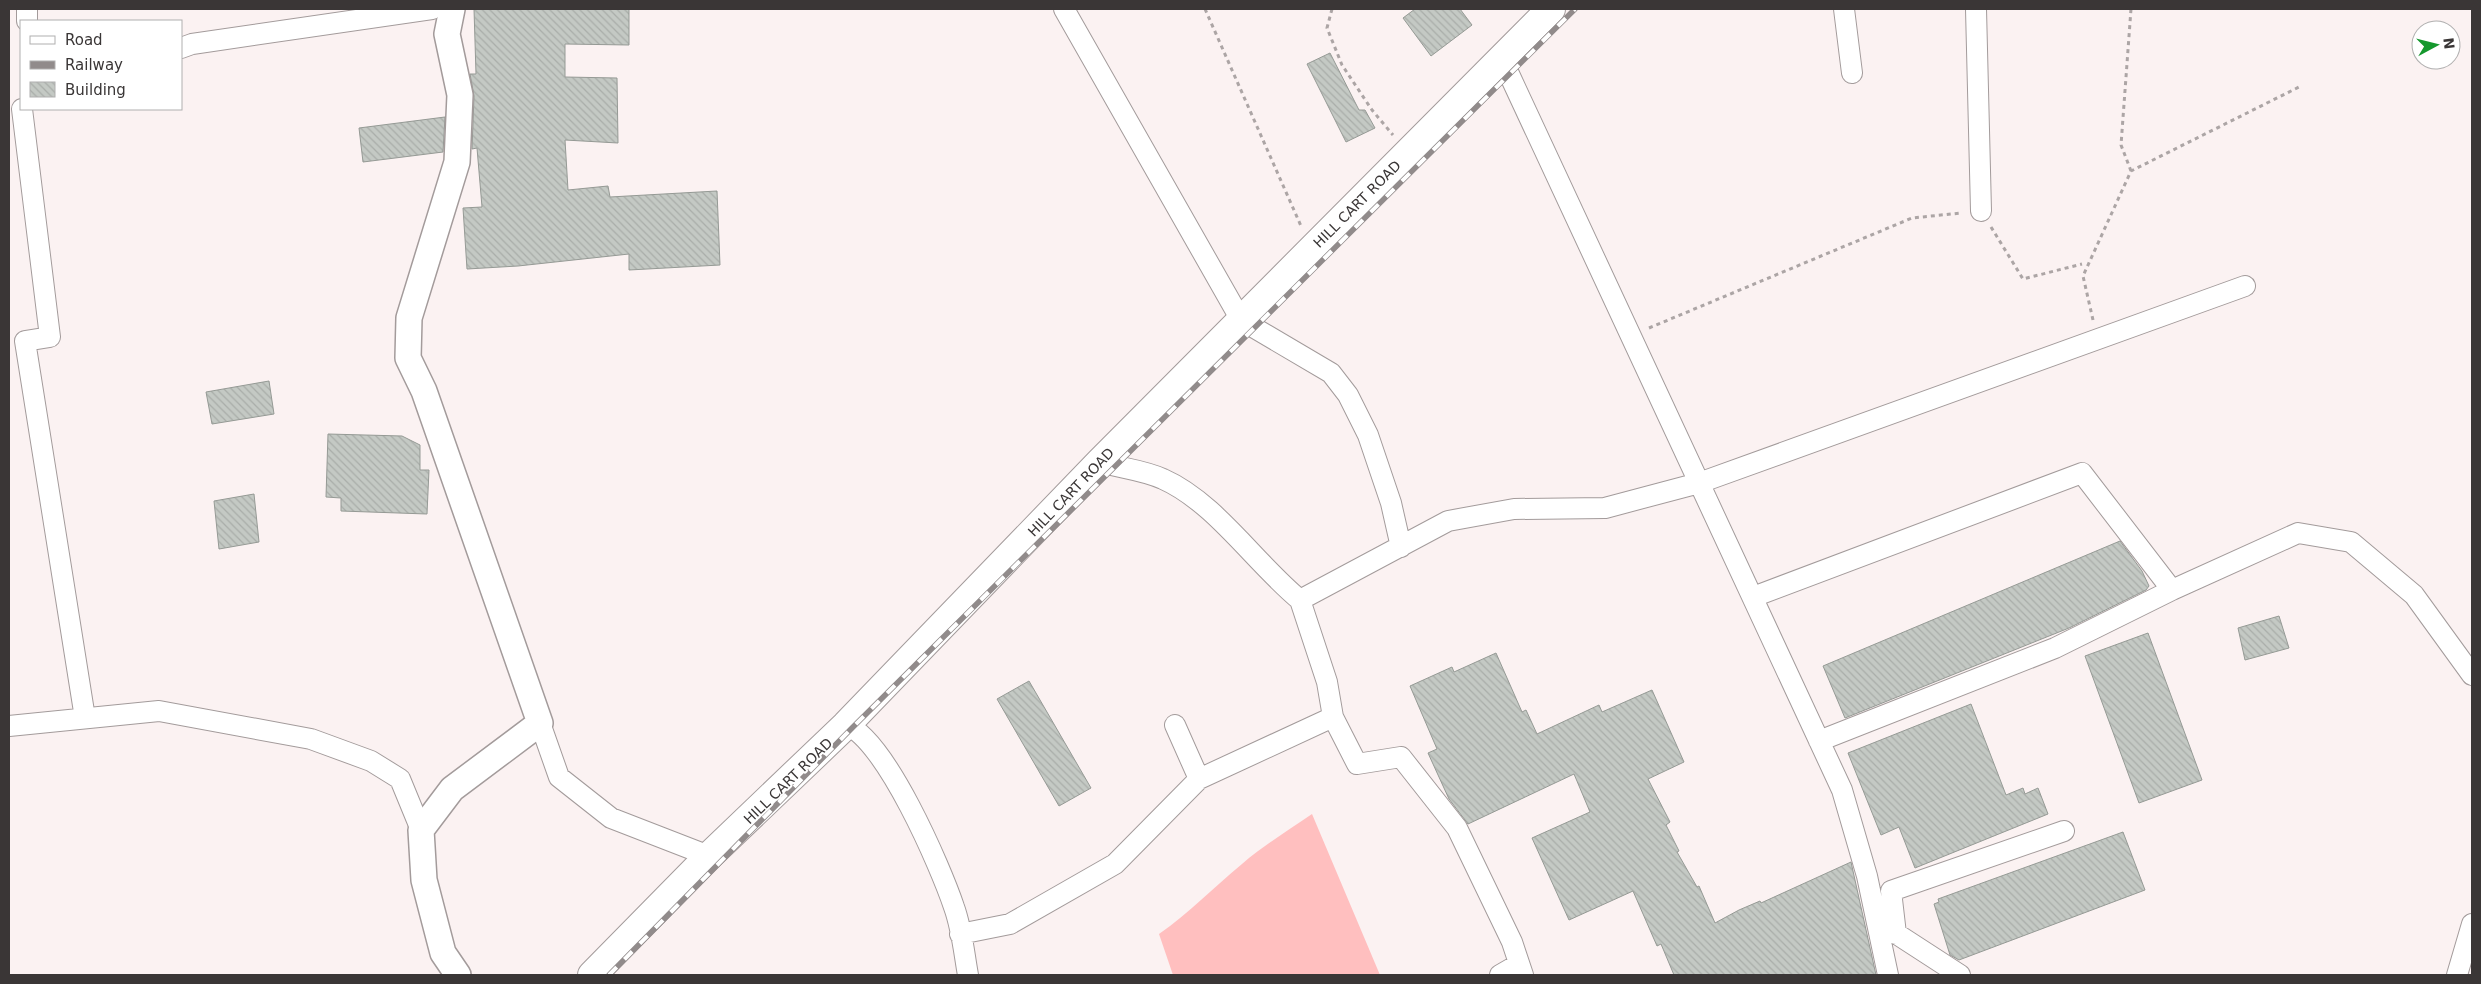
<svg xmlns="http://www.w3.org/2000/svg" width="2481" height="984" font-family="'DejaVu Sans',sans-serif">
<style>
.grass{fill:#ffbfbf}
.building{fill:url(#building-back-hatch);stroke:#959a95}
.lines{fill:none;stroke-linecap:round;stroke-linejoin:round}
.minor-casing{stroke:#a39b9b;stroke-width:22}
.tertiary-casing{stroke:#a39b9b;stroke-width:28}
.trunk-casing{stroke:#a39b9b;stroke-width:30}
.path{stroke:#aca5a5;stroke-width:3;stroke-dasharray:4 4;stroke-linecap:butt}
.minor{stroke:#fff;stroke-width:20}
.tertiary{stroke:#fff;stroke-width:25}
.trunk{stroke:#fff;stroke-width:28}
.rail-casing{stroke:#918b8b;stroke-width:5.5}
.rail{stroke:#fff;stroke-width:4;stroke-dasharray:11;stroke-linecap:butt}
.labels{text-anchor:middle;stroke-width:4;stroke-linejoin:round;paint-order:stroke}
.street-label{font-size:14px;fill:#3a3636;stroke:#fff}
</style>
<defs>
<pattern id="building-back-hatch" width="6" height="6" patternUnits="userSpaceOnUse" patternTransform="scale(1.25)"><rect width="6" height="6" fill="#c4c9c4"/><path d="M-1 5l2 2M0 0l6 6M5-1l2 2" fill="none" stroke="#a9ada9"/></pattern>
</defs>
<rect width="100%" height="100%" fill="#fbf2f2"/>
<path class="grass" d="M1312,814l68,161h-207l-14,-41c30,-21 55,-47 83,-70 22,-19 47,-34 70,-50z"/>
<path class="building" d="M474,9h155v36l-64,-1v33l52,1 1,65 -53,-3 3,50 40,-4 2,11 107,-6 3,74 -91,5v-16l-111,12 -51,3 -4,-61 19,-1 -5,-59 -5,1 2,-53 -4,-22h6z
M1415,9h45l12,16 -41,31 -28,-38z
M1330,53l29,57h6l10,18 -29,14 -39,-78z
M445,117l-2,35 -80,10 -4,-34z
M269,381l5,33 -62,10 -6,-32z
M328,434l74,2 18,9v25h9l-2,44 -86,-3v-13l-15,-1z
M254,494l5,48 -40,7 -5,-48z
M2120,541l22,30 7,15 -3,4 -77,38 -224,90 -22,-52z
M2279,616l10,32 -44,12 -7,-32z
M2148,633l54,147 -63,23 -54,-147z
M1496,653l26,59 4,-2 11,24 62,-29 3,7 50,-22 32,72 -36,17 22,43 -4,3 13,26 -2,1 20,35 2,-1 16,37 24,-13 21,-9 1,2 90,-41 25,113h-202l-13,-31 -4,2 -24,-55 -64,29 -37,-82 58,-26 -16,-38 -106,50 -19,-25 -21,-46 9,-4 -27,-63 42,-19 2,5z
M1029,681l62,107 -32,18 -62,-107z
M1971,704l35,91 17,-7 2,6 13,-6 10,26 -133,54 -16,-41 -18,8 -33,-82z
M2123,832l22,58 -186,70 -9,-5 -16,-51 5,-2 -1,-3z"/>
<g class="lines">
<defs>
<path id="minor" d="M1064,9l177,311 90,53 17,22 20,40 23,68 10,44
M1844,9l8,64
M1976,9l5,202
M27,21v-12
M181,48l11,-4 240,-35
M1498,63l11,11 333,716 25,86 21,99
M22,109l28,228 -25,4 60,377
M1100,462c20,6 44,8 63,17 52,23 92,84 137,121l148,-79 66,-12 91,-1 94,-25 546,-197
M1753,597l329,-124 90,117 126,-57 53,9 63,53 58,80
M1300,600l27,82 6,35
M540,723l19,54 52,41 98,38
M846,725c39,13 95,143 108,182 8,22 10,46 14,68
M1175,725l24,54 134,-62 24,47 44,-7 56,71 55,114 11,33
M9,726l150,-15 152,28 60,22 29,18 21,51
M1819,741l236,-93 117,-58
M1886,927l74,48
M960,934l50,-10 105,-60 84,-85
M1896,934l-5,-43 173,-60
M1500,975l19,-11
M2457,975l15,-51"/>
<path id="tertiary" d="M452,9l-5,25 13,61 -3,67 -48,156 -1,40 16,33 116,332 -88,66 -31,41 3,50 19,73 15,22"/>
<path id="trunk" d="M592,975l117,-119 137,-131 254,-263 451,-453"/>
</defs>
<use href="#minor" class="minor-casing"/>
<use href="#tertiary" class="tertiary-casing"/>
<use href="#trunk" class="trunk-casing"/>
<path class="path" d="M1205,9l96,217
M1332,9l-5,19 15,37 30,45 21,25
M2131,171l-10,-26 10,-136
M1991,227l32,52 59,-15
M2093,320l-10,-44 48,-105 168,-84
M1649,328l263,-110 49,-5"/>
<use href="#minor" class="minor"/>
<use href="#tertiary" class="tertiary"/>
<use href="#trunk" class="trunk"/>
<defs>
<path id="rail" d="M609,975l244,-248 722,-718"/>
</defs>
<use href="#rail" class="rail-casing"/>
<use href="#rail" class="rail"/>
</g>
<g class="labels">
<g class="street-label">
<text transform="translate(1357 204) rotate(-45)" y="5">HILL CART ROAD</text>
<text transform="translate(1071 492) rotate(-46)" y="5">HILL CART ROAD</text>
<text transform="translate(788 781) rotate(-44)" y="5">HILL CART ROAD</text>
</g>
</g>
<rect width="2481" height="984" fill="none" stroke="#3a3636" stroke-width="20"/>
<rect x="20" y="20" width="162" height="90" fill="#ffffff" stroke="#b0afaf"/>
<rect x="30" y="36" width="25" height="8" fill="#ffffff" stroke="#b0afaf"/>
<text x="65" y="45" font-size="15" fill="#3a3636">Road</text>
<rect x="30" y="61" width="25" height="8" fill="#918b8b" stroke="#b0afaf"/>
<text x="65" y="70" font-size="15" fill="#3a3636">Railway</text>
<rect x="30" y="82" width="25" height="15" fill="url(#building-back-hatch)" stroke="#b0afaf"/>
<text x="65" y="95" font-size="15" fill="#3a3636">Building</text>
<g transform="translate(2436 45) rotate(83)"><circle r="24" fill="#ffffff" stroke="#b0afaf"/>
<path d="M0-4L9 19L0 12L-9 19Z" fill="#15982d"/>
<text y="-8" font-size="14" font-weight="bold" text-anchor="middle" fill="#3a3636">N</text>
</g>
</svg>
